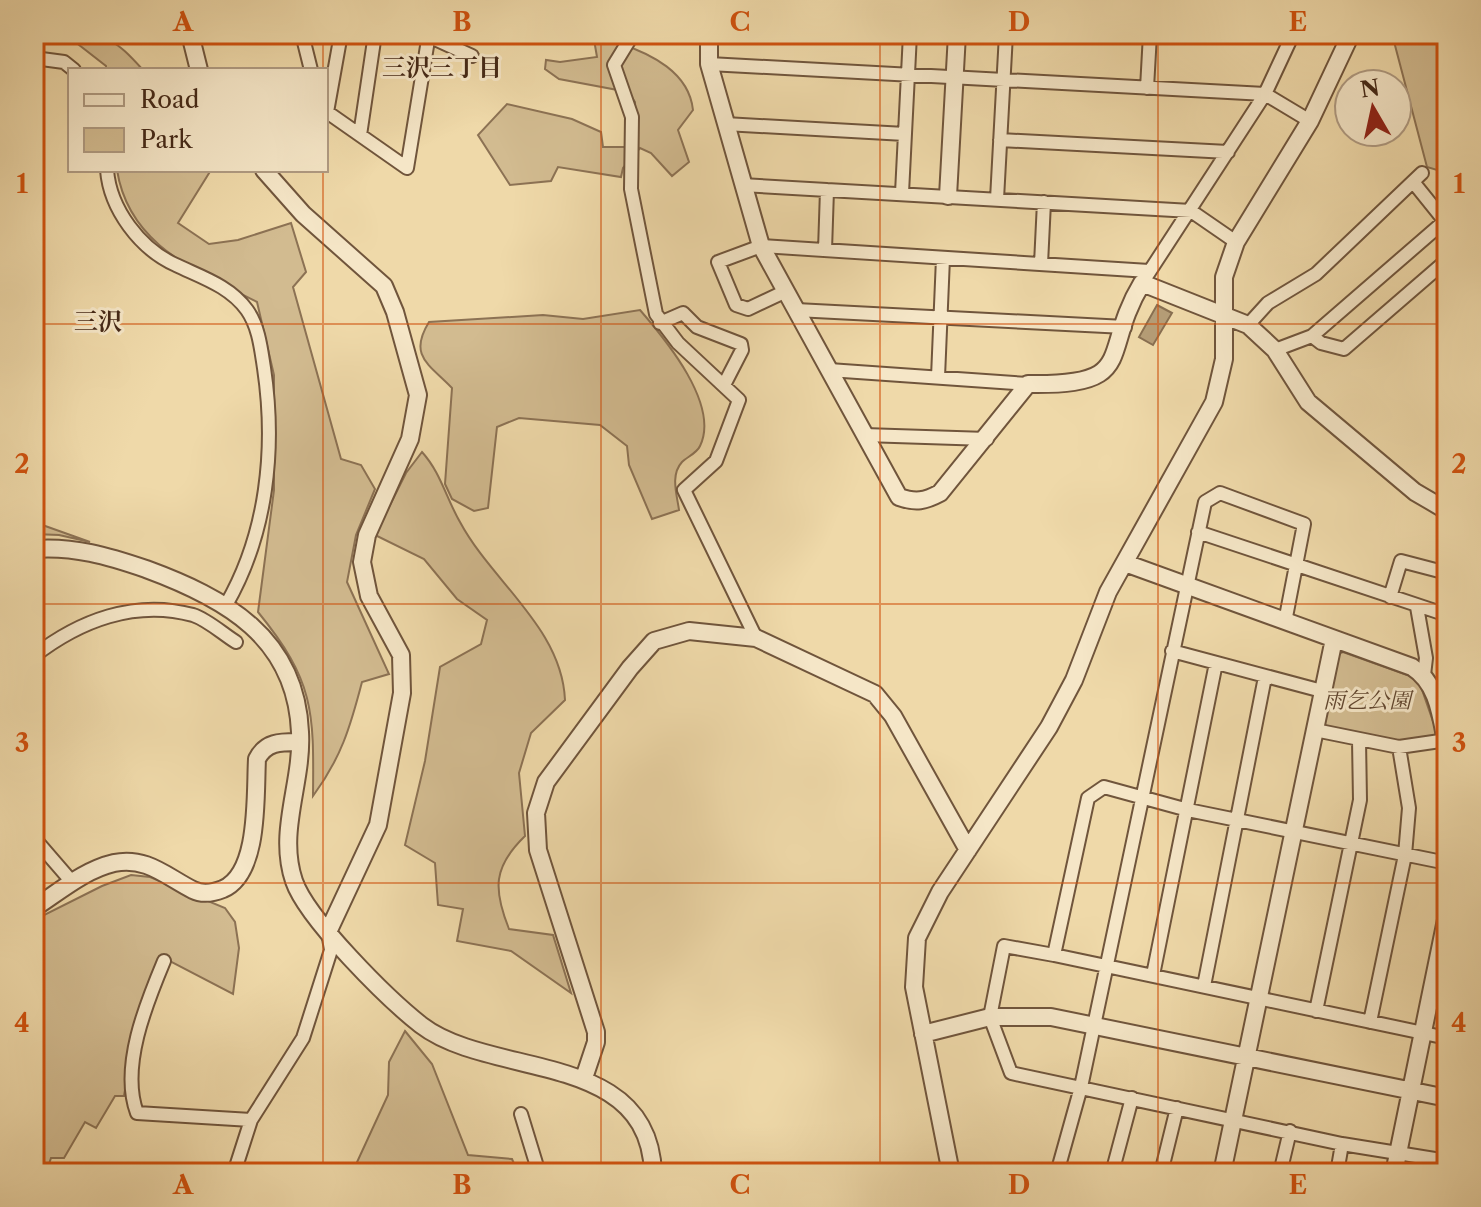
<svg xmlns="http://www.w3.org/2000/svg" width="1481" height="1207" font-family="'Libre Caslon Text','Noto Serif JP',serif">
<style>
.green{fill:#d2bb90;stroke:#8c7254;stroke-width:2}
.water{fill:#b59d77;stroke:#886f51;stroke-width:2}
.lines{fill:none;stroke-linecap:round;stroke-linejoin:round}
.minor-casing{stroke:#70553c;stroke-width:16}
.tertiary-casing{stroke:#70553c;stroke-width:20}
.minor{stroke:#f5e6c7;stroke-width:12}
.tertiary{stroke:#f5e6c7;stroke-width:16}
.grid{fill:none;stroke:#d0520e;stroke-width:2;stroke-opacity:0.55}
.labels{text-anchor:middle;stroke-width:6;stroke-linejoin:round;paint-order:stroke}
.park-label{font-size:22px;font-style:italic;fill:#61462f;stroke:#f5e6c7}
.neighbourhood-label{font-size:24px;font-weight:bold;fill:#452917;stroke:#f5e6c7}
.neatline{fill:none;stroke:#d0520e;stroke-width:3}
.grid-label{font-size:26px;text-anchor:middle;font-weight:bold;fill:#d0520e}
</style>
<rect width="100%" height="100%" fill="#efd9a9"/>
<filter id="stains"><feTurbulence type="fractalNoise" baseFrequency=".0025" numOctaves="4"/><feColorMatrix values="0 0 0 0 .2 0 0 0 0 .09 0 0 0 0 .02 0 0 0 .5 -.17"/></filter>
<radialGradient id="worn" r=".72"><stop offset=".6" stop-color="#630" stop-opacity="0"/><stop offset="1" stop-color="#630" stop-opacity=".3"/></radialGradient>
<path class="green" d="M65,34c42,0 50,5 78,36h-37v-4z
M593,34h32l-6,9c32,11 70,29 74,67l-15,20 11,32 -17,14 -21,-23 -11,-5 -17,20 -2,9 -63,-10 -7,14 -41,4 -32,-50 29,-31 65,15 29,13 2,15h22l11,-10 -1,-35 -7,-10 -69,-13 -14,-10 1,-9 14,2 37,-5z
M1392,34h55v139l-20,-6z
M117,170h94l-33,53 31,21 29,-4 53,-17 15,49 -13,15 48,172 20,6 14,24 -19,46 -9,47 42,92 -27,8c-12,46 -21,76 -49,114 1,-86 1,-115 -55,-184l16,-122v-115l-17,-73c-61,-32 -128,-56 -140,-132z
M640,310c26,30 80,95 60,136 -3,7 -13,11 -18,16 -12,13 -5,33 -3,48l-27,9 -23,-54 -2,-19 -27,-21 -81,-7 -22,9 -9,81 -14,3 -22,-12 -7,-15 7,-96c-23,-24 -44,-32 -23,-66l114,-7 40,4z
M422,452c19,21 24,46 38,70 32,60 102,106 105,178l-34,33 -12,40 6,63c-32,31 -32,53 -16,93l44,6 18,58 -60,-42 -54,-10 6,-32 -25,-4 -3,-42 -30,-18 20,-84 15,-94 41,-23 6,-24 -30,-21 -33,-40 -49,-24 31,-62z
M34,522l56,20 -31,-7 -25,-1z
M1343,652l67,24 10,8 17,49c-22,19 -83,0 -110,-4l-4,-7 15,-68z
M131,875l19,2 75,31 10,14 4,26 -6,46 -65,-34 -33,69 -11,67h-9l-19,32 -11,-6 -21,36h-13l-5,15h-12v-253l68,-34z
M405,1031l27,33 36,91 44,4 6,14h-166l36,-78 1,-33z"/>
<path class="water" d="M1157,305l15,8 -19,32 -14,-8z"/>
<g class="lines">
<defs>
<path id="minor" d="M302,34l9,36
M341,34l-14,78 80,56 22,-134
M424,34l48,22
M633,34l-19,31 18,52 -1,72 25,125 22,29 61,57 -23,61 -32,29 72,148
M1259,34l33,2
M34,58l30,4 10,8
M709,64l556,30 45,27
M1147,88l3,-54
M725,124l180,10
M360,135l15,-101
M1000,140l228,12
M107,170c3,39 33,79 69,95 25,12 54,21 71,45 12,17 14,39 17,58 12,81 3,166 -38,237
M1414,183l33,41
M742,185l449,26 45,31
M902,193l8,-159
M997,199l9,-165
M825,250l2,-60
M1041,264l3,-62
M1146,277l119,-183 28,-60
M784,292l-36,17 -12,-4 -18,-43 43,-16 388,25
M796,310l329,17
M660,323l23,-10 14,14 44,17 1,6 -18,35
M1248,325l20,-22 48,-29 106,-101
M1312,336l9,7 23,6 103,-89
M1275,350l37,-14 135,-117
M829,370l199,14
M938,377l5,-119
M864,435l123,4
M1198,532l249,83
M1390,597l11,-36 46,12
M1417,607l9,51 -2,17
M1172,651l150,40
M34,656c45,-35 101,-57 159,-41 15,5 30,19 43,27
M1315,730l84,17 48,-7
M34,838l38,44
M1447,863l-259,-53 -84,-23 -16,11 -34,157 -50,-9 -14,71 21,56 331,71 105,17
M1054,955l393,83
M164,961c-18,43 -44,106 -27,152l114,7
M1153,975l63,-312
M1204,986l61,-309
M1316,1011l44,-211 -1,-60
M1370,1022l35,-167 4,-47 -10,-61
M521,1114l18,59
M234,1173l17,-53 52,-82 28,-88 -3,-18
M635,1173l18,-6
M1057,1173l24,-86 124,-585 15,-9 84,31 -19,98
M1112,1173l20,-75
M1161,1173l16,-65
M1280,1173l10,-42
M1337,1173l5,-29"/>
<path id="tertiary" d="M190,34l9,36
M709,34v30l52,182 138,251c17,6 26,4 41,-4l88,-109c112,2 71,-30 114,-101l106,42 27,25 33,52 107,90 29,17
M264,170l39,44 81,72 11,26 23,83 -8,44 -43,96 -5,27 7,34 32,59 1,38 -24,132 -50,107
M948,196l9,-162
M34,549c40,-3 74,7 112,20 79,29 150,68 154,163 3,51 -23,99 -6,149 13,38 94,118 127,144 70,54 228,24 232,148
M1125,563l287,104c27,17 29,51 35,80
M34,908c25,-16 50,-38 80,-45 32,-7 53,14 79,27 10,5 20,3 30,-1 37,-16 32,-94 34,-130 9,-18 25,-17 43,-17
M923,1034l67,-17h61l396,81
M584,1078l12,-36v-10l-58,-182 -2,-37 10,-31 84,-114 24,-27 35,-10 67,7 119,56 18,22 75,134
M951,1173l-37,-186 3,-49 23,-46 109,-165 25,-47 34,-88 106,-190 10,-43v-82l12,-35 74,-121 41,-87
M1222,1173l112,-534
M1394,1173l53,-258"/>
</defs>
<use href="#minor" class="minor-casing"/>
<use href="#tertiary" class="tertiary-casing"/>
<use href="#minor" class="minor"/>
<use href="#tertiary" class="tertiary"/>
</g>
<path class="grid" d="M323,34v36M601,34v1139M880,34v1139M1158,34v1139M323,170v1003M34,324h1413M34,604h1413M34,883h1413"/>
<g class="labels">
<g class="park-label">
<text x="1367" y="708">雨乞公園</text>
</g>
<g class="neighbourhood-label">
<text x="442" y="76">三沢三丁目</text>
<text x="98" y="330">三沢</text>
</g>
</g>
<rect width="1481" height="1207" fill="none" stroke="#efd9a9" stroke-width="88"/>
<rect x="68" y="68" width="260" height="104" fill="#f5e6c7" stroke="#af9a81" stroke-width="2"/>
<rect x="84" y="94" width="40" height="12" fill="#f5e6c7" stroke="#af9a81" stroke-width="2"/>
<text x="140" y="108" font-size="24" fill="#452917">Road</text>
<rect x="84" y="128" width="40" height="24" fill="#d2bb90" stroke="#af9a81" stroke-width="2"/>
<text x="140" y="148" font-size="24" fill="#452917">Park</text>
<g transform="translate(1373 108) rotate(351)"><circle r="38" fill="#f5e6c7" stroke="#af9a81" stroke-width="2"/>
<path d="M0-6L14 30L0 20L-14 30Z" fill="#8f2418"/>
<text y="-12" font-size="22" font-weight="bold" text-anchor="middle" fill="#452917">N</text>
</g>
<rect x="44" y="44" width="1393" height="1119" class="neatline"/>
<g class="grid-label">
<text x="183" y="31">A</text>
<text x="462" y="31">B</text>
<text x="740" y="31">C</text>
<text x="1019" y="31">D</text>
<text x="1298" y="31">E</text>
<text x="22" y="193">1</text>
<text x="1459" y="193">1</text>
<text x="22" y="473">2</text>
<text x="1459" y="473">2</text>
<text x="22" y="752">3</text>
<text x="1459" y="752">3</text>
<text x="22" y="1032">4</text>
<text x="1459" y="1032">4</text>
<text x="183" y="1194">A</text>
<text x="462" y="1194">B</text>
<text x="740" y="1194">C</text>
<text x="1019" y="1194">D</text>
<text x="1298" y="1194">E</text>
</g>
<rect width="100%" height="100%" filter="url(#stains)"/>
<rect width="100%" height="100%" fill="url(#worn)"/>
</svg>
